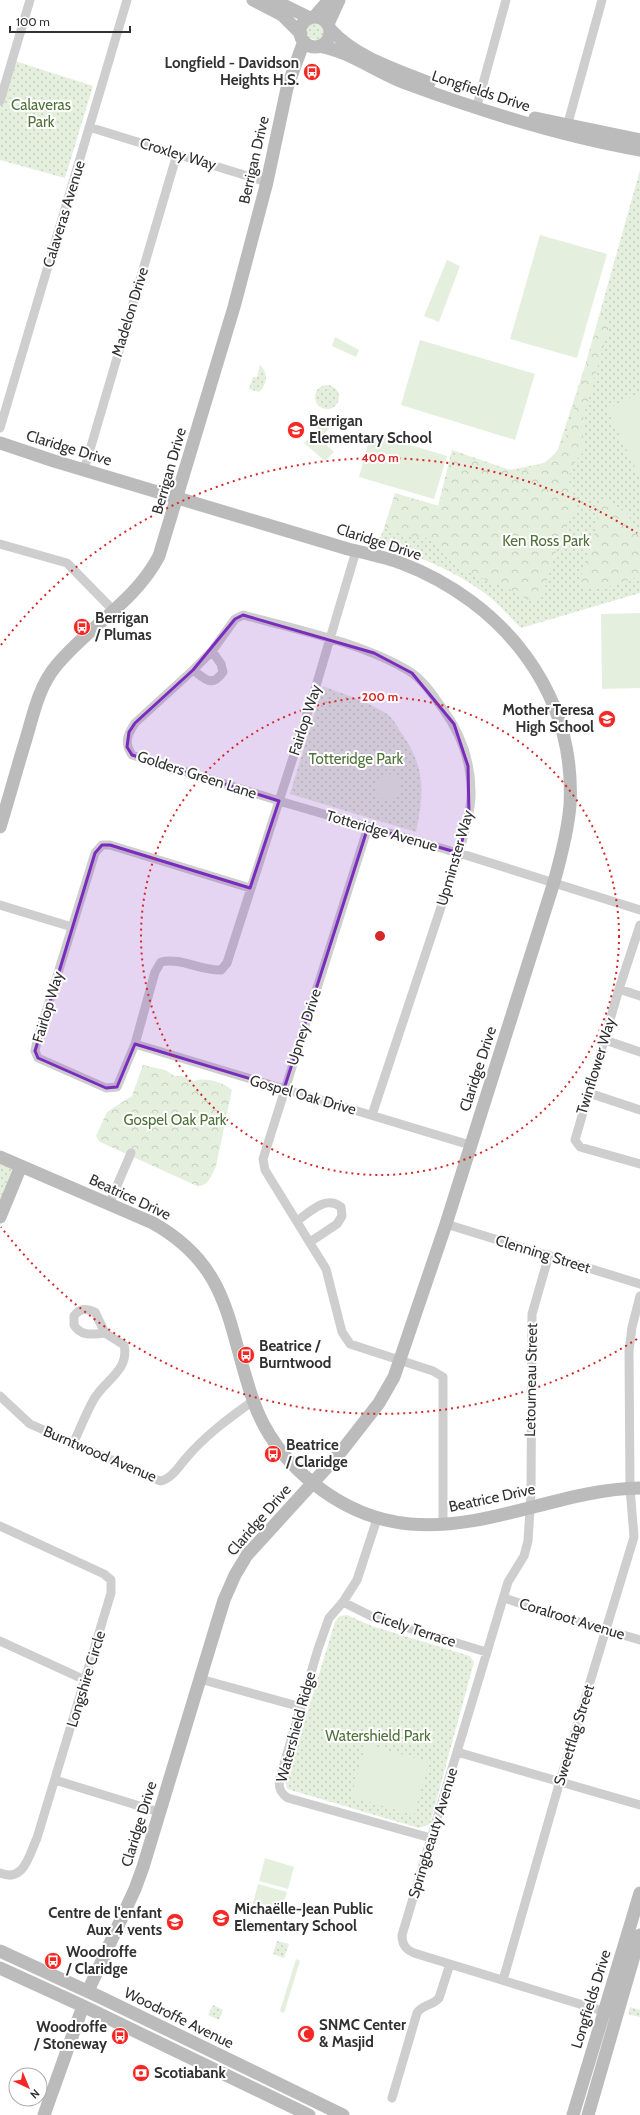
<svg xmlns="http://www.w3.org/2000/svg" width="640" height="2115" font-family="Cabin,sans-serif">
<style>
.grass{fill:url(#grass-dots)}
.forest{fill:url(#forest-crowns)}
.garden{fill:#e5efde}
.lines{fill:none;stroke-linecap:round;stroke-linejoin:round}
.street{stroke:#cecece;stroke-width:9}
.secondary{stroke:#bbb;stroke-width:13}
.marked{fill:#7b2cbf;fill-opacity:0.2;stroke:#7b2cbf;stroke-width:3;stroke-linejoin:round}
.ring{fill:none;stroke:#d62828;stroke-width:2;stroke-dasharray:2 4}
.labels{text-anchor:middle;stroke-width:4;stroke-linejoin:round;paint-order:stroke}
.poi-label{font-size:15px;font-weight:bold;fill:#313131;stroke:#fff;text-anchor:start}
.street-label{font-size:15px;fill:#313131;stroke:#fff}
.park-label{font-size:15px;fill:#4e7239;stroke:#fff}
.centre{fill:#d62828;stroke:#fff;stroke-width:2}
.ring-label{font-size:12px;text-anchor:middle;font-weight:bold;fill:#d62828;stroke:#fff;stroke-width:4;stroke-linejoin:round;paint-order:stroke}
</style>
<defs>
<pattern id="grass-dots" width="8" height="8" patternUnits="userSpaceOnUse"><rect width="8" height="8" fill="#e5efde"/><path d="M2 2h.1M6 6h.1" fill="none" stroke="#c5cdbf" stroke-width="1.8" stroke-linecap="round"/></pattern>
<pattern id="forest-crowns" width="20" height="18" patternUnits="userSpaceOnUse"><rect width="20" height="18" fill="#e5efde"/><path d="M2 6a3 3 0 1 1 6 0M12 15a3 3 0 1 1 6 0" fill="none" stroke="#c5cdbf"/></pattern>
</defs>
<rect width="100%" height="100%" fill="#fff"/>
<path class="grass" d="M307 31a9 9 0 1 1 18 0a9 9 0 1 1-18 0Z
M12,60l81,26 -28,92 -65,-18v-59z
M640,170v423l-119,35c-10,-10 -20,-21 -30,-30 -34,-27 -73,-42 -113,-55l19,-47 41,10 14,-56 58,20 44,-9 31,-95z
M260,365c9,8 7,20 -1,27l-10,-3 4,-12h4z
M315 397a12 12 0 1 1 24 0a12 12 0 1 1-24 0Z
M323,686c22,9 45,15 64,28 7,5 11,14 15,20 24,34 22,59 14,98l-126,-38z
M0,1164l13,4 -13,33z
M347,1615l25,11 98,30 4,6 -44,162 -11,4 -132,-39 -1,-7 49,-160 5,-6z
M277,1941l12,3 -5,14 -11,-4z
M213,2005l10,5 -4,10 -11,-5z
M630,2007l10,3v7l-12,-3z"/>
<path class="forest" d="M600,317l9,4v6l-26,91v34c-3,5 -8,8 -10,13 -5,12 -6,24 4,34l-1,12 -15,24 -19,62 -10,5c-7,-3 -12,-8 -19,-11 -19,-9 -48,-17 -64,-31 -9,-8 -3,-18 -23,-22l-4,1 -33,-8 -5,-3 11,-35 44,13 16,-52 57,17c27,0 45,-13 55,-38z
M604,500h5l5,7 10,4 4,4 12,21v40l-26,10 -30,2 -5,-6 14,-43 8,-34z
M143,1065l22,5 10,6h7l12,5c11,-4 29,1 38,9l-16,76c-4,9 -8,21 -19,20l-97,-44 -4,-6 11,-24 25,-16z"/>
<path class="garden" d="M540,235l67,19 -30,104 -67,-19z
M447,260l13,6 -21,56 -15,-6z
M335,337l24,13 -3,7 -24,-11z
M420,340l115,34 -20,66 -114,-35z
M640,393v85l-33,-69z
M317,417l12,12 -6,6 -12,-12z
M371,433l76,23 -13,43 -75,-22z
M314,434l20,18 -9,9 -21,-18z
M640,613v75l-38,1 -1,-75z
M375 787a13 13 0 1 1 26 0a13 13 0 1 1-26 0Z
M366,1744l63,18 -15,53 -63,-18z
M265,1858l29,9 -6,22 -29,-8z
M258,1884l29,8 -7,23 -28,-8z
M296,1959l4,2 -16,52 -4,-2z"/>
<g class="lines">
<path class="street" d="M0,101l30,-101
M478,102l28,-102
M89,127l178,55
M566,130l36,-130
M0,428l127,-428
M84,470l93,-316
M0,544l67,19 47,48
M193,670c12,9 19,18 30,2l-2,-8 -9,-13
M368,827l-105,332 2,11 61,99 16,63 8,12 83,27 10,6v148
M250,888l-140,-43h-8l-7,8 -58,188 -2,10 3,7 68,30 11,-1 18,-43 20,-72 6,-10c20,-5 39,9 60,8l6,-7 89,-277 40,-135
M0,905l72,22
M640,925l-21,64 -44,151 5,7 60,17
M619,989l21,7
M605,1040l35,12
M135,1044l335,101
M589,1093l51,17
M372,1115l87,-262c5,-18 11,-37 12,-56 1,-32 -9,-62 -28,-88 -9,-12 -18,-27 -31,-36 -45,-29 -117,-44 -169,-58l-8,4 -23,32 -19,19 -58,53c-8,12 -11,20 -3,32l154,48 165,48 8,2 181,57
M109,1204l22,-51
M297,1221c14,-10 29,-26 44,-14l1,9 -5,8 -27,18
M446,1224l194,60
M549,1255l-17,59 -1,180 -3,47 -4,15 -16,26 -106,353c0,9 3,14 12,18l195,60
M0,1396l30,28 130,57c11,-1 20,-16 27,-24 19,-22 42,-39 66,-56
M73,1444c7,-15 13,-31 21,-45 11,-19 36,-29 30,-54l-19,-12 -10,-21c-9,-4 -15,-4 -21,4v9c7,12 19,9 31,8
M377,1519l-20,61 -14,22 -14,16 -11,31 -39,132c0,8 2,13 9,17l143,40
M0,1526l104,48 7,6v13l-74,245c-8,17 -13,45 -37,35
M504,1598l51,17 85,25
M343,1602l30,15 113,35
M0,1641l85,39
M200,1679l101,28
M457,1752l183,53
M55,1780l104,32
M503,1980l57,-199 74,-244 -4,-49 -1,-137 3,-24 8,-31
M392,2098l25,-85c5,-9 16,-7 22,-15l11,-34"/>
<path class="secondary" d="M253,0l29,15 19,19
M273,0l37,18
M314,17l15,-17
M300 32a15 15 0 1 1 30 0a15 15 0 1 1-30 0Z
M328,24l11,-24
M330,29c25,28 65,40 99,54
M319,46c30,5 57,26 86,37 76,28 155,53 235,67
M535,118l105,22
M0,443l54,18 294,88c18,4 36,8 53,14 102,39 175,129 169,242 -2,26 -9,52 -16,77l-108,342 -52,153 -15,26 -39,50 -93,102 -12,20 -11,25 -81,267 -8,22 -47,102
M0,827c9,-29 17,-59 26,-88 7,-24 13,-53 30,-73 32,-39 79,-64 103,-110l75,-249 33,-125 20,-94 17,-47
M0,1157l153,66c78,44 74,102 100,177 22,65 89,118 157,124 79,7 152,-35 230,-36
M0,1217l21,-51
M0,1951l102,47 241,117
M0,1968l83,38 226,109
M44,2115l39,-109
M573,2115l67,-222
M588,2115l52,-180"/>
</g>
<path class="marked" d="M243,615l131,38 38,20 42,51 14,42 1,48 -10,39 -91,-26 -84,262 -149,-45 -18,43 -11,1 -68,-30 -3,-7 60,-198 7,-8h8l140,43 29,-87 -147,-46 -5,-8 2,-15 6,-9 58,-53 42,-51z"/>
<g class="ring">
<circle cx="380" cy="936" r="239"/>
<path d="M637 1339A478 478 0 0 1 1 1227M1 645A478 478 0 0 1 637 533"/>
</g>
<defs>
<symbol id="bus-disc" viewBox="-11 -11 22 22"><circle r="9.5" fill="#f62825" stroke="#fff"/><path d="M-5-6H5V4H4V6H2V4H-2V6H-4V4H-5ZM-3.5-4V0h7V-4ZM-3.5 1.2v1.5H-2V1.2ZM2 1.2v1.5H3.5V1.2Z" fill="#fff"/></symbol>
<symbol id="school-disc" viewBox="-11 -11 22 22"><circle r="9.5" fill="#f62825" stroke="#fff"/><path d="M0-5L7-2L0 1L-7-2ZM-4 1L0 2.5L4 1V4Q0 6-4 4Z" fill="#fff"/></symbol>
<symbol id="mosque-disc" viewBox="-11 -11 22 22"><circle r="9.5" fill="#f62825" stroke="#fff"/><path d="M3.5-4.9A6 6 0 1 0 3.5 4.9A5 5 0 1 1 3.5-4.9Z" fill="#fff"/></symbol>
<symbol id="bank-disc" viewBox="-11 -11 22 22"><circle r="9.5" fill="#f62825" stroke="#fff"/><path d="M-6-4H6V4H-6ZM0-2.3a2.3 2.3 0 1 0 0 4.6a2.3 2.3 0 1 0 0-4.6Z" fill="#fff"/></symbol>
</defs>
<g fill-rule="evenodd">
<use href="#bus-disc" x="302" y="62" width="20" height="20"/>
<use href="#school-disc" x="286" y="420" width="20" height="20"/>
<use href="#bus-disc" x="72" y="617" width="20" height="20"/>
<use href="#school-disc" x="597" y="709" width="20" height="20"/>
<use href="#bus-disc" x="236" y="1345" width="20" height="20"/>
<use href="#bus-disc" x="263" y="1444" width="20" height="20"/>
<use href="#school-disc" x="211" y="1908" width="20" height="20"/>
<use href="#school-disc" x="165" y="1912" width="20" height="20"/>
<use href="#bus-disc" x="43" y="1951" width="20" height="20"/>
<use href="#mosque-disc" x="296" y="2024" width="20" height="20"/>
<use href="#bus-disc" x="110" y="2026" width="20" height="20"/>
<use href="#bank-disc" x="131" y="2063" width="20" height="20"/>
</g>
<g class="labels">
<g class="poi-label">
<text x="299" y="68" text-anchor="end">Longfield - Davidson<tspan x="299" dy="17">Heights H.S.</tspan></text>
<text x="309" y="426">Berrigan<tspan x="309" dy="17">Elementary School</tspan></text>
<text x="95" y="623">Berrigan<tspan x="95" dy="17">/ Plumas</tspan></text>
<text x="594" y="715" text-anchor="end">Mother Teresa<tspan x="594" dy="17">High School</tspan></text>
<text x="259" y="1351">Beatrice /<tspan x="259" dy="17">Burntwood</tspan></text>
<text x="286" y="1450">Beatrice<tspan x="286" dy="17">/ Claridge</tspan></text>
<text x="234" y="1914">Michaëlle-Jean Public<tspan x="234" dy="17">Elementary School</tspan></text>
<text x="162" y="1918" text-anchor="end">Centre de l'enfant<tspan x="162" dy="17">Aux 4 vents</tspan></text>
<text x="66" y="1957">Woodroffe<tspan x="66" dy="17">/ Claridge</tspan></text>
<text x="319" y="2030">SNMC Center<tspan x="319" dy="17">&amp; Masjid</tspan></text>
<text x="107" y="2032" text-anchor="end">Woodroffe<tspan x="107" dy="17">/ Stoneway</tspan></text>
<text x="154" y="2078">Scotiabank</text>
</g>
<g class="street-label">
<text transform="translate(481 91) rotate(18)" y="5">Longfields Drive</text>
<text transform="translate(178 154) rotate(17)" y="5">Croxley Way</text>
<text transform="translate(254 160) rotate(-77)" y="5">Berrigan Drive</text>
<text transform="translate(64 214) rotate(-73)" y="5">Calaveras Avenue</text>
<text transform="translate(130 312) rotate(-73)" y="5">Madelon Drive</text>
<text transform="translate(69 448) rotate(17)" y="5">Claridge Drive</text>
<text transform="translate(169 471) rotate(-74)" y="5">Berrigan Drive</text>
<text transform="translate(379 542) rotate(18)" y="5">Claridge Drive</text>
<text transform="translate(305 720) rotate(-72)" y="5">Fairlop Way</text>
<text transform="translate(197 775) rotate(18)" y="5">Golders Green Lane</text>
<text transform="translate(382 831) rotate(16)" y="5">Totteridge Avenue</text>
<text transform="translate(455 858) rotate(-74)" y="5">Upminster Way</text>
<text transform="translate(48 1007) rotate(-73)" y="5">Fairlop Way</text>
<text transform="translate(304 1027) rotate(-72)" y="5">Upney Drive</text>
<text transform="translate(596 1066) rotate(-73)" y="5">Twinflower Way</text>
<text transform="translate(478 1069) rotate(-72)" y="5">Claridge Drive</text>
<text transform="translate(303 1095) rotate(16)" y="5">Gospel Oak Drive</text>
<text transform="translate(130 1197) rotate(25)" y="5">Beatrice Drive</text>
<text transform="translate(543 1254) rotate(17)" y="5">Clenning Street</text>
<text transform="translate(531 1380) rotate(-89)" y="5">Letourneau Street</text>
<text transform="translate(100 1454) rotate(23)" y="5">Burntwood Avenue</text>
<text transform="translate(492 1498) rotate(-12)" y="5">Beatrice Drive</text>
<text transform="translate(259 1520) rotate(-49)" y="5">Claridge Drive</text>
<text transform="translate(572 1619) rotate(17)" y="5">Coralroot Avenue</text>
<text transform="translate(414 1629) rotate(18)" y="5">Cicely Terrace</text>
<text transform="translate(86 1679) rotate(-73)" y="5">Longshire Circle</text>
<text transform="translate(296 1727) rotate(-75)" y="5">Watershield Ridge</text>
<text transform="translate(574 1735) rotate(-73)" y="5">Sweetflag Street</text>
<text transform="translate(139 1824) rotate(-73)" y="5">Claridge Drive</text>
<text transform="translate(433 1833) rotate(-73)" y="5">Springbeauty Avenue</text>
<text transform="translate(591 1999) rotate(-73)" y="5">Longfields Drive</text>
<text transform="translate(179 2018) rotate(26)" y="5">Woodroffe Avenue</text>
</g>
<g class="park-label">
<text x="41" y="110">Calaveras<tspan x="41" dy="17">Park</tspan></text>
<text x="546" y="546">Ken Ross Park</text>
<text x="356" y="764">Totteridge Park</text>
<text x="175" y="1125">Gospel Oak Park</text>
<text x="378" y="1741">Watershield Park</text>
</g>
</g>
<circle cx="380" cy="936" r="6" class="centre"/>
<g class="ring-label">
<text x="380" y="462">400 m</text>
<text x="380" y="701">200 m</text>
</g>
<g transform="translate(28 2087) rotate(136)"><circle r="19" fill="#ffffff" stroke="#adadad"/>
<path d="M0-3L7 15L0 10L-7 15Z" fill="#f62825"/>
<text y="-6" font-size="11" font-weight="bold" text-anchor="middle" fill="#313131">N</text>
</g>
<path d="M10 26v6h120v-6" fill="none" stroke="#313131" stroke-width="2"/>
<text x="16" y="26" font-size="12" fill="#313131" stroke="#ffffff" stroke-width="3" paint-order="stroke">100 m</text>
</svg>
